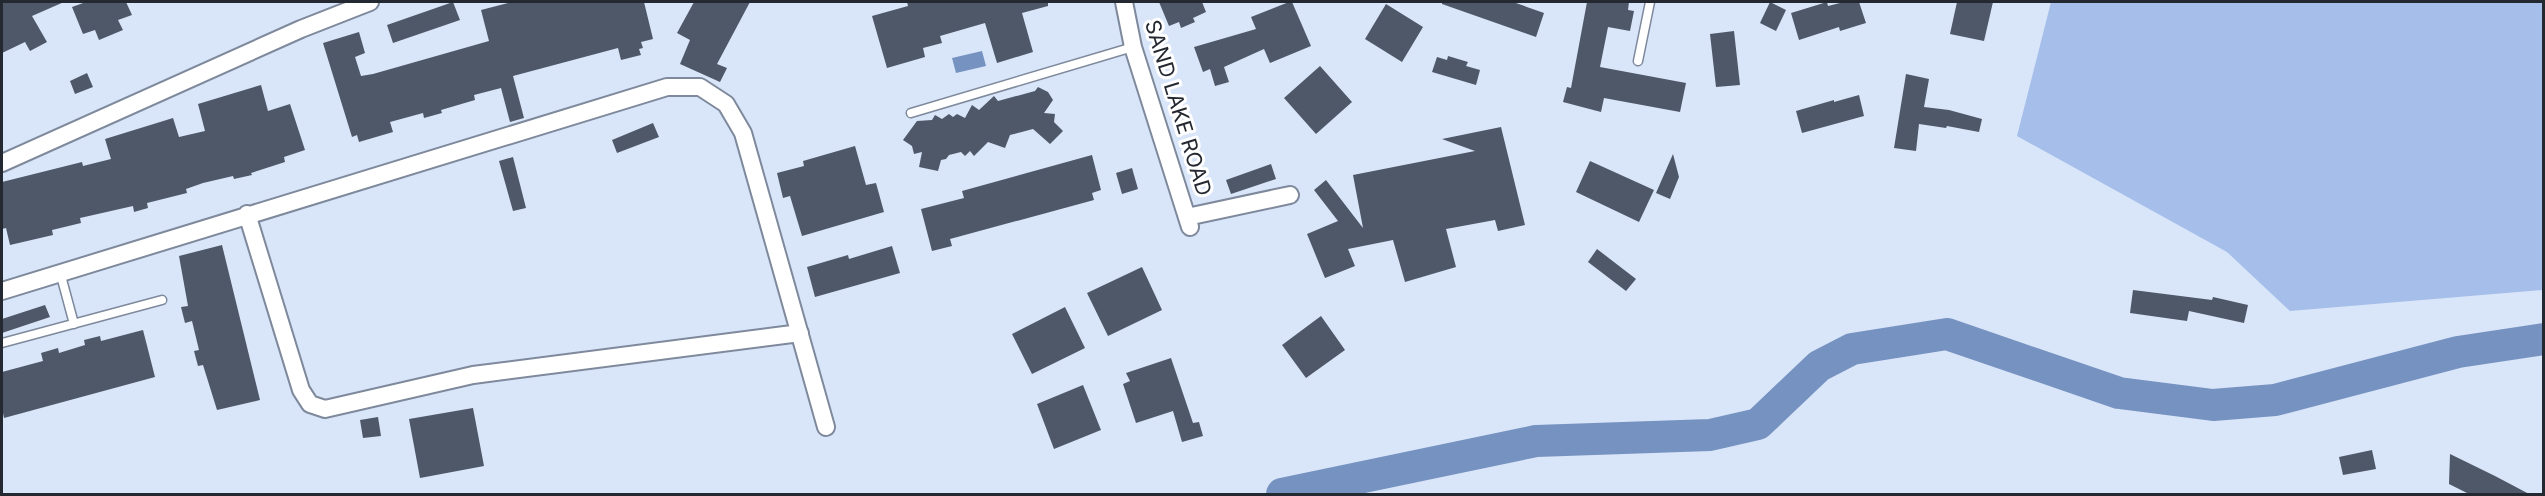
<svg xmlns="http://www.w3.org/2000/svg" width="2545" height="496" font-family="Inter,sans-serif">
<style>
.green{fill:#a5bfea}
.water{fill:#7692c0}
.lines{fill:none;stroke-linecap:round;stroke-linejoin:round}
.river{stroke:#7692c0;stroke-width:32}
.building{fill:#4e5869}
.lane-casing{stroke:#7e899c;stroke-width:11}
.street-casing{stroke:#7e899c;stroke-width:20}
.lane{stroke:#fff;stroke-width:8}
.street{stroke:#fff;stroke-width:16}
.labels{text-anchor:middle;stroke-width:6;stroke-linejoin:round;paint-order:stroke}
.street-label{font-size:21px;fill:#242830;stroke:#fff}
</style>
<rect width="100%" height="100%" fill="#d9e5f9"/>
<path class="green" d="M2051,2h492v288l-253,21 -63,-59 -210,-116z"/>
<path class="water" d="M982,51l4,15 -30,7 -4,-15z"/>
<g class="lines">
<path class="river" d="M1282,494l254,-53 174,-6 48,-11 61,-58 33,-17 95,-15 172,59 94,12 62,-5 183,-48 86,-13"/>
</g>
<path class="building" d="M2,2h62l-32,14 15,26 -17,9 -5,-9 -23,11z
M86,2h40l6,13 -14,5 5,10 -24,10 -4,-10 -12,4 -11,-27z
M453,2l7,18 -67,23 -6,-18z
M512,2h132l9,37 -12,3 2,6 -4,1 2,6 -20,5 -3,-12 -105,28 11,42 -14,4 -9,-34 -27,7 1,5 -34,10 1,3 -18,5 -1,-5 -33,9 3,10 -34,10 -2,-7 -5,2 -29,-94 36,-11 6,21 -10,4 6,19 12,-2 116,-33 -8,-31z
M694,2h56l-33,62 10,4 -7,14 -40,-18 10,-24 -13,-7z
M907,2h141v4l-26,7 11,39 -36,11 -12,-40 -45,13 2,7 -19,5 2,9 -38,11 -15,-52 36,-10z
M1159,2h43l4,10 -13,6 2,4 -14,6 -2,-6 -10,4z
M1289,2h3l19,44 -41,17 -6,-14 -40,18 5,15 -14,4 -5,-17 -7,3 -9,-25 62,-18 -5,-12z
M1442,2h71l31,11 -8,24 -94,-33z
M1587,2h42l-1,8 6,1 -4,20 -22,-4 -8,40 86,16 -6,29 -76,-14 -3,14 -38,-10 4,-15 4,1z
M1770,2l16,8 -10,21 -16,-8z
M1827,2l1,4 16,-4h15l7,21 -26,8 -1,-4 -40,13 -8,-27z
M1957,2h36l-9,39 -34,-7z
M1386,4l37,23 -21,35 -37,-23z
M1734,31l6,54 -24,2 -6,-53z
M1448,56l20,6 -2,4 14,4 -4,15 -44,-13 5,-15 10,3z
M1320,66l32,36 -36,32 -32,-36z
M87,73l6,14 -18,7 -5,-13z
M1906,74l23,5 -5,28 25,3 33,9 -3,13 -32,-6 -1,2 -27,-4 -3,27 -22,-3z
M261,85l7,26 22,-7 15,46 -21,7 1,5 -34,11 1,2 -18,4 -1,-3 -30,7 -17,6 1,4 -40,10 1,5 -14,4 -1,-6 -53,12 1,5 -29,7 1,5 -43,10 -4,-17 -4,1v-47l80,-20 1,4 28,-7 -6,-20 68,-21 6,19 26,-6 -7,-27z
M1038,87l10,5 5,8 -9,13 11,1 -1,8 9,9 -13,13 -17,-15 -23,6 -5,13 -17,-6 -14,14 -4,-5 -5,5 -4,-4 -12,3 -3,4 -5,1 -3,11 -19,-4 3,-15 -8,2 -2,-8 -9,-6 14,-19 15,-1 3,-5 7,4 7,-5 4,3 4,-3 8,4 7,-13 7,5 15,-14 4,5 37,-10z
M1859,95l5,21 -62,17 -6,-22 38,-11v2z
M653,123l6,14 -42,16 -5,-13z
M1501,127l24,98 -27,6 -3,-11 -49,9 10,38 -51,15 -12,-42 -45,9 7,17 -30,12 -18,-44 31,-13 -24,-31 12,-10 37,48 -10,-53 122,-24 -33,-12z
M855,146l11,39 10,-2 8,29 -82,24 -12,-40 -7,2 -6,-25 27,-7 -1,-5z
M1673,154l6,23 -9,22 -14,-6z
M1092,155l9,35 -9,3 2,7 -144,39 2,7 -20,5 -11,-42 43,-11 -2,-7z
M513,157l13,51 -13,3 -14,-50z
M1590,161l64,29 -15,32 -63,-30z
M1271,164l5,15 -45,15 -5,-14z
M1132,168l6,21 -16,5 -6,-21z
M222,245l38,155 -43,10 -14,-45 -5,1 -4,-15 5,-1 -7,-29 -7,2 -4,-16 7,-1 -9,-50z
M892,246l8,27 -85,24 -8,-30 41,-12 1,4z
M1597,249l39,30 -10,12 -38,-29z
M1142,267l20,43 -54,26 -21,-43z
M2133,290l79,10 1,-3 35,8 -4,18 -55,-12 -2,10 -57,-8z
M45,305l5,12 -48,16v-14z
M1065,307l20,41 -53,26 -20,-40z
M1321,316l24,34 -39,28 -24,-33z
M143,330l12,47 -151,41 -2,-10v-36l41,-11 -2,-8 17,-5 1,5 26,-8 -1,-5 16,-4 1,5z
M1171,358l22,65 6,-1 4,14 -21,6 -9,-31 -37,12 -13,-39 7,-3 -4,-8z
M1083,385l18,45 -47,19 -17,-45z
M473,408l11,58 -64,12 -11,-59z
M378,417l3,19 -18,2 -3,-18z
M2372,450l4,19 -33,6 -4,-18z
M2450,454l45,22 36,19h-60l-22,-11z"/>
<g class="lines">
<defs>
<path id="lane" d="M1638,61l12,-59
M911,113l222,-66
M60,272l14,52
M2,343l160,-43"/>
<path id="street" d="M1124,2l9,45 57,180
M2,163l299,-134 69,-27
M247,214l54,176 9,14 15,5 148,-34 327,-42
M1187,217l103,-22
M2,291l665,-204h33l26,17 17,29 83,294"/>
</defs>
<use href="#lane" class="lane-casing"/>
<use href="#street" class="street-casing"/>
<use href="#lane" class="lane"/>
<use href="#street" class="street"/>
</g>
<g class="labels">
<g class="street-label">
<text transform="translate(1178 108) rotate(73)" y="7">SAND LAKE ROAD</text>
</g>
</g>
<rect width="2545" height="496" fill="none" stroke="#242830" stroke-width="6"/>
</svg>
